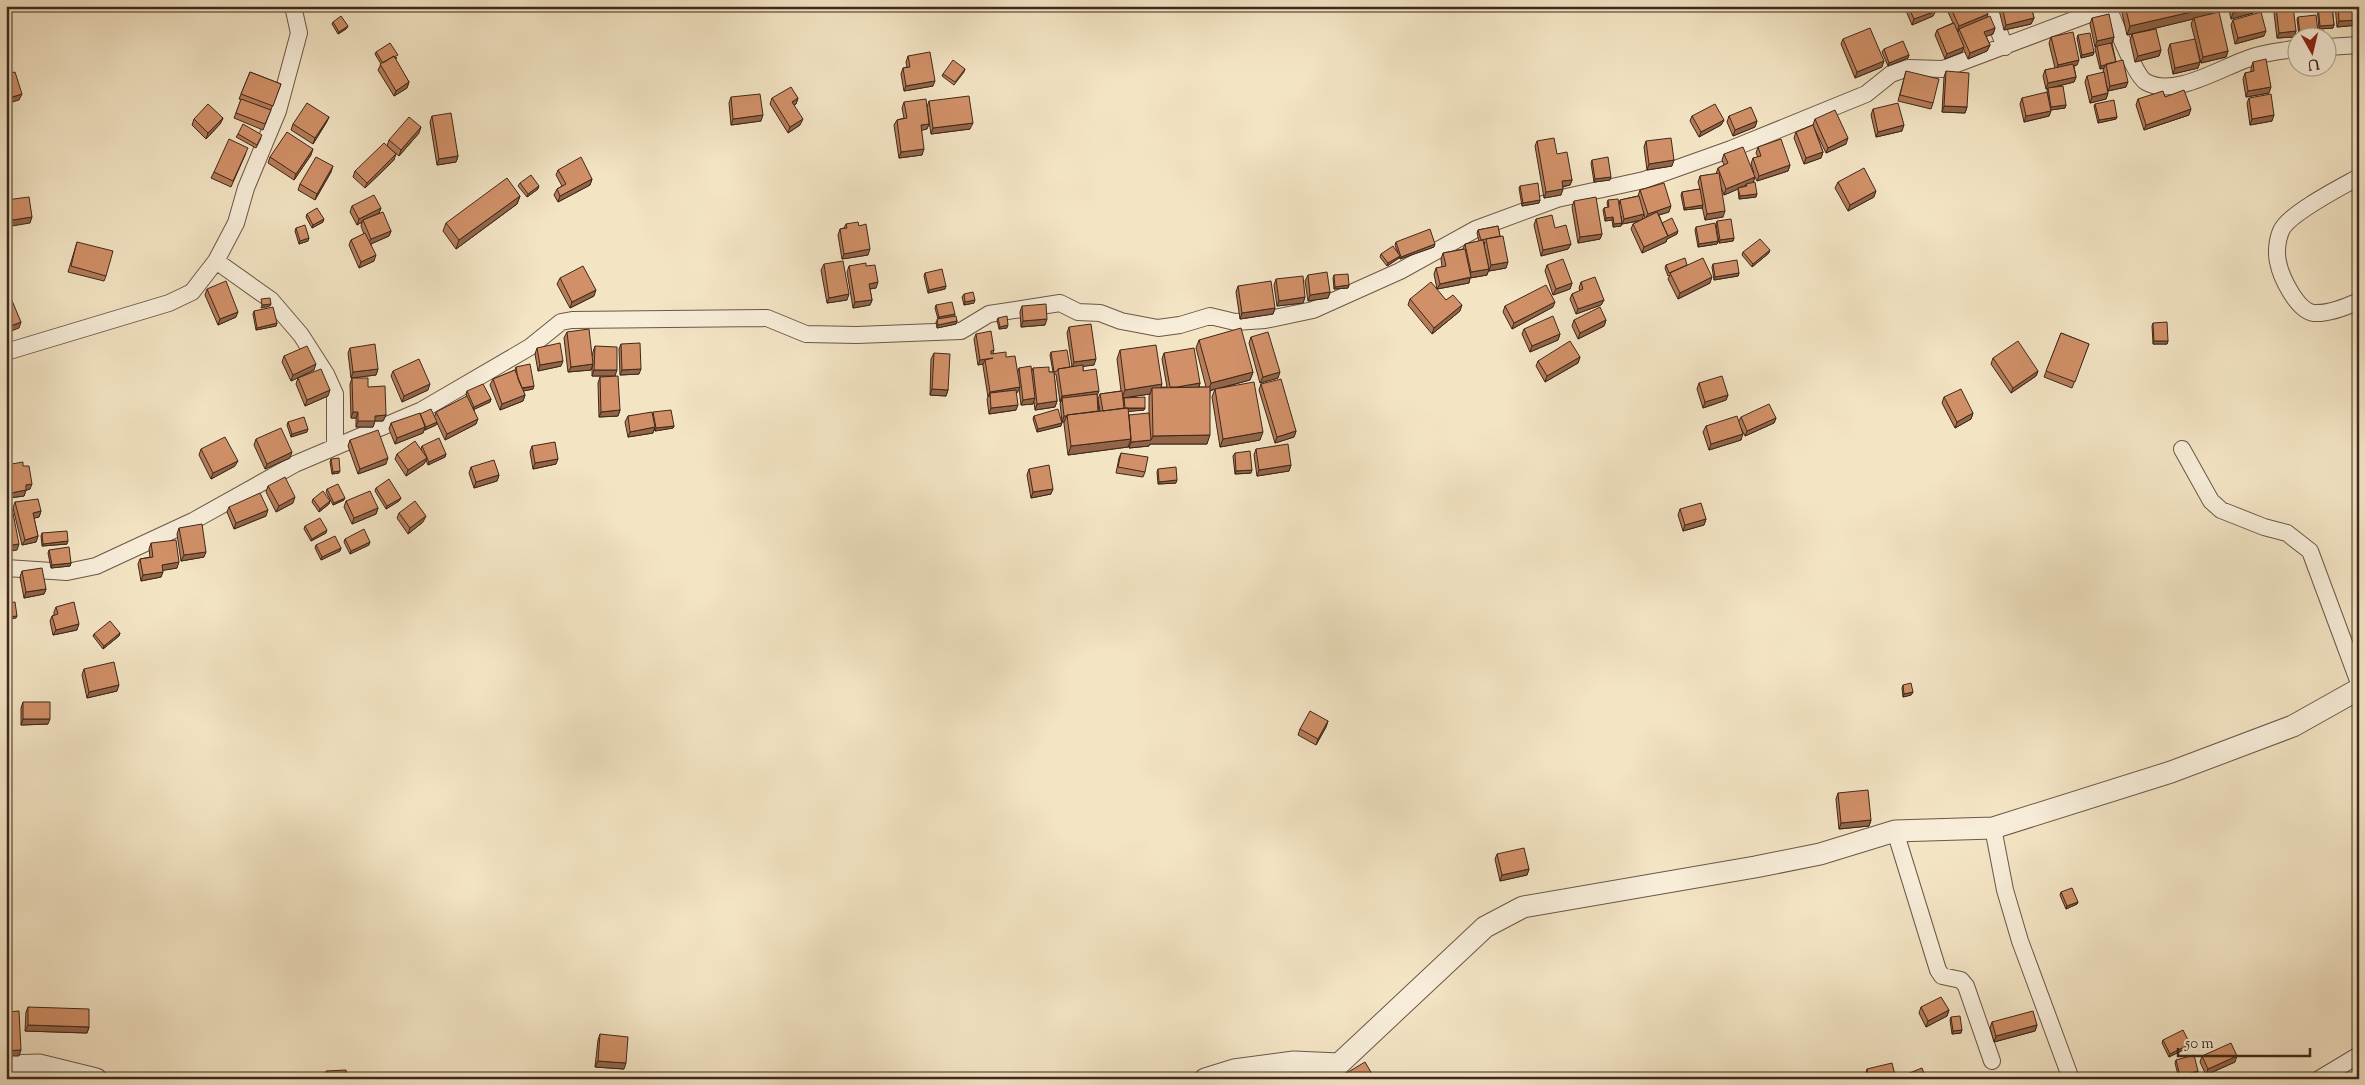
<svg xmlns="http://www.w3.org/2000/svg" width="2365" height="1085" font-family="'Sorts Mill Goudy',serif">
<style>
.lines{fill:none;stroke-linecap:round;stroke-linejoin:round}
.minor-casing{stroke:#6c5745;stroke-width:18}
.tertiary-casing{stroke:#6c5745;stroke-width:23}
.minor{stroke:#f7edd9;stroke-width:16}
.tertiary{stroke:#f7edd9;stroke-width:21}
.wall{fill:#b47c59;stroke:#3f281b;fill-rule:evenodd}
.shaded-wall{fill:#926549;stroke:#3f281b}
.building{fill:#d19068;stroke:#3f281b}
</style>
<rect width="100%" height="100%" fill="#f3e4c4"/>
<filter id="stains"><feTurbulence type="fractalNoise" baseFrequency=".004" numOctaves="4"/><feColorMatrix values="0 0 0 0 .2 0 0 0 0 .09 0 0 0 0 .02 0 0 0 .5 -.17"/></filter>
<radialGradient id="worn" r=".72"><stop offset=".6" stop-color="#630" stop-opacity="0"/><stop offset="1" stop-color="#630" stop-opacity=".3"/></radialGradient>
<g class="lines">
<defs>
<path id="minor" d="M1989,6l16,41
M2328,47l31,-2
M2359,177c-18,10 -71,37 -78,54 -4,9 -5,22 -3,31 3,15 19,49 36,51 14,1 32,-6 45,-12
M6,352l163,-49 23,-11 24,-31
M335,447l87,-37 108,-63 31,-25 11,-2 195,-2 39,16 51,1 104,-4 28,-17 71,-11 18,9 22,1 21,8 37,7 22,-3 30,-9 25,6 30,-2 48,-10 87,-39 76,-42 81,-30 87,-19 87,-31 135,-55 25,-20 17,-6 35,1 149,-56 17,-3c7,15 26,66 37,72 30,17 80,-18 110,-26 13,-4 28,-5 42,-8
M2182,449l29,52 10,9 43,17 23,6 23,18 49,132
M6,568l61,4 29,-6 97,-45 102,-57 40,-17v-53l-9,-20 -25,-39 -30,-35 -55,-39 20,-38 10,-35 32,-77 21,-78 -6,-27
M1993,828l12,62 15,51 51,138
M1895,831l43,139 4,6 19,4 5,6 26,75
M1325,1079l14,-15
M2319,1079l40,-24"/>
<path id="tertiary" d="M6,1066l33,-1 57,14
M1205,1079l29,-9 60,-8 45,2 146,-137 38,-20 232,-40 65,-13 75,-23 98,-3 178,-56 122,-46 66,-37"/>
</defs>
<use href="#minor" class="minor-casing"/>
<use href="#tertiary" class="tertiary-casing"/>
<use href="#minor" class="minor"/>
<use href="#tertiary" class="tertiary"/>
</g>
<path class="wall" d="M231,6h20l-19,5z
M1904,6h30l-1,10 -21,9z
M1950,6l20,2 18,6 -2,4 9,10 -2,6 -7,2 4,9 -3,6 -19,8 -5,-11 -1,4 -17,7 -10,-24 2,-5 16,-7 -5,-11z
M1998,6h33l3,12 -3,6 -27,6z
M2124,6h89l-3,8 18,37 -2,6 -25,6 -10,-39 2,-5 -66,16 -5,-22z
M2228,6h27l-2,7 -22,6z
M2317,6h15l2,19 -1,3 -14,1z
M2335,6h23l1,16 -1,3 -21,2z
M2276,7l20,24 -2,6 -17,1 -3,-25z
M2298,17l19,17 -18,2 -2,-17z
M2092,18l22,19 -2,6 4,19 10,25 -18,4 -5,-21 1,-2 -4,1 -5,-20 1,-3 -1,1 -5,-23z
M2233,20l31,16 -29,8 -4,-19z
M333,22l15,4 -2,3 -8,5 -6,-10z
M2132,34l29,16 -2,6 -24,6 -5,-22z
M2078,35l16,17 -1,3 -12,3 -4,-20z
M2051,37l26,28 -3,1 2,11 -2,5 -28,7 -3,-13 2,-6 10,-2 -6,-25z
M1843,39l39,28 -27,11 -14,-34z
M2170,44l30,18 -2,6 -25,6 -5,-24z
M1884,49l25,6 -1,3 -20,8 -6,-14z
M376,52l21,6 -2,1 14,23 -2,6 -13,8 -16,-26 3,-6 -6,-10z
M908,56l25,30 -29,5 -3,-17 2,-6 4,-1 -1,-5z
M2253,62l16,31 -23,4 -3,-18 2,-6 6,-1v-4z
M965,69l-1,3 -10,13 -12,-9 1,-2z
M1906,71l27,32 -2,6 -33,-8z
M1946,71l21,36 -2,6 -23,-1 2,-35z
M250,72l31,12 -18,46 -29,-12 7,-18 -2,-1z
M2087,76l21,17 -2,6 -16,4 -5,-21z
M2048,88l18,17 -1,3 -14,2 -2,6 -25,6 -4,-18 2,-6 27,2 -2,-9z
M731,97l30,24 -30,4 -2,-22z
M2165,97l24,18 -45,15 -8,-25 2,-6z
M772,98h26l-2,6 -2,1 6,20 -12,8 -18,-29z
M2249,98l23,23 -22,4 -3,-22z
M929,101l41,28 -39,5 -4,-27z
M904,102l25,22 -2,5 -6,1 1,25 -23,3 -5,-33 3,-5 7,-2 -2,-10z
M2095,104l22,13 -1,2 -18,4 -4,-17z
M1873,109l29,22 -26,6 -5,-22z
M432,116l26,40 -2,6 -19,3 -7,-43z
M1692,116l32,4 -3,5 -22,12 -9,-16z
M1729,116l28,5 -2,6 -22,9 -6,-14z
M329,117l-3,6 -13,21 -22,-14 2,-6z
M223,118l-3,6 -14,15 -14,-14 2,-6z
M1815,119l31,25 -20,9 -13,-27 10,26 -2,6 -17,6 -10,-26 2,-6 17,-7z
M419,133l-20,23 -12,-10 2,-6z
M238,134l23,4 -5,10 -20,-11z
M1537,141l20,13 15,26 -2,5 -7,2 -2,8 -17,3 -9,-52z
M1646,141l26,25 -25,4 -3,-23z
M1758,147l32,18 -2,6 -31,10 -2,-4 -2,5 3,15 -17,2 -1,-10 -14,6 -3,-8 2,30 -18,3 -3,-14v2l-18,2 -3,-15 1,-3 18,-3 -2,-7 2,-6 16,-2 2,-6 6,-3 -2,-5 2,-6 30,19 -3,-9 2,-6 5,-1 -2,-4z
M246,153l-15,34 -20,-9 3,-6z
M311,155l-17,25 -26,-17 2,-6z
M394,160l-29,28 -12,-11 2,-6z
M1592,160l18,20 -16,2 -3,-19z
M558,170l34,9 -2,6 -32,17 -4,-7 3,-6 5,-3 -6,-11z
M331,172l-16,28 -17,-10 2,-6z
M1838,182l36,15 -26,14 -13,-23z
M520,183l18,6 -11,8 -9,-11z
M1520,186l20,14 -1,3 -17,3 -3,-18z
M1640,190l29,22 -10,3 3,8 15,11 -10,5 -1,3 -24,11 -11,-24 2,-5 6,-3 -17,3 -1,-8 1,7 -1,3 -8,1 -1,-7 -7,1 -2,-11 1,-2 4,-1 -1,-4 1,-3 11,5 1,-5 18,-4zM1643,212l2,6 -3,1z
M520,196l-3,8 -61,45 -13,-18 3,-8z
M1574,201l28,33 -2,5 -22,4 -6,-36z
M352,206l29,2 -2,5 12,18 -2,5 -18,8 3,17 -15,7 -10,-23 2,-5 13,-6 -3,-8 1,-4 -5,3 -7,-13z
M307,214l16,8 -11,6 -6,-11z
M1536,219l19,9 16,16 -3,5 -27,7 -7,-31z
M1717,221l17,17 -1,3 -14,2 -3,-19z
M846,224l13,2 9,29 -26,4 -4,-24 2,-6 4,-1z
M1498,226l8,42 -17,3 -5,-26 1,-3h-2l6,27 -2,6 -17,3 -1,5 -32,6 -3,-15 2,-6 6,-1 -1,-8 2,-6 20,-4 2,-5 14,-3 -2,-8 1,-3z
M1696,227l22,14 -1,3 -19,3 -3,-17z
M296,228l12,13 -9,3 -4,-13z
M77,242l29,34 -2,5 -36,-9z
M1396,242l38,5 -34,12 -1,-2v1l-12,8 -7,-9 1,-3 17,-1 -3,-8z
M1743,252l26,1 -17,14 -10,-12z
M824,264l23,36 -20,3 -6,-33z
M1713,264l26,9 -1,3 -24,4 -2,-13z
M1547,265l25,18 -2,6 -17,6 -8,-24z
M1666,265h21l23,18 -32,16 -10,-20 2,-4 -2,1 -3,-8z
M849,266h17l10,22 -6,1 2,11 -2,5 -17,3 -6,-36z
M925,273l21,13 -1,3 -17,4 -4,-17z
M1308,275l22,17 -2,6 -20,3 -3,-20z
M1334,275l15,10 -1,3 -14,1 -1,-11z
M560,278l34,18 -24,12 -13,-24z
M1276,279l29,18 -2,6 -26,3 -3,-21z
M1581,282l23,18 -3,5 -25,9 -6,-15 2,-5 8,-3 -1,-3z
M1238,286l37,22 -2,6 -33,5 -4,-27z
M207,289l29,28 -18,8 -13,-30z
M964,294l10,9 -10,2 -2,-8z
M1410,299l36,1 14,11 -28,23 -24,-29z
M936,305l18,11 3,5 -1,3 -19,4 -1,-6 2,-3 -3,-11z
M1022,306l23,19 -24,2 -1,-15z
M1505,306l48,1 -41,22 -9,-17z
M254,311l23,12 -1,3 -20,4 -3,-16z
M998,318l9,10 -8,1 -2,-9z
M1574,320h32l-2,6 -26,13 -6,-13z
M2153,323l15,18 -1,3h-14l-1,-18z
M1069,327l25,38 -11,1v5l14,25 2,15h1l-2,-12 2,-5 21,-3 -4,-32 3,-9 41,37h6l-5,-28 2,-6 36,30 -1,4h7l-10,-39 3,-8 54,32 -3,8 -29,8 39,52 -40,7 -8,-50 3,-8 -5,2 -3,53h-57l-1,2 -20,2v-2l-1,1 -60,8 -4,-31v-2h-2l-2,-19 1,-1h-1l-4,-28h-2l3,27 -2,6 -20,3 -1,-8 -1,2 -12,1 -2,-17 -2,5h-1v17l-27,4 -2,-15 1,-2 -5,-31v-2l-5,1 -4,-26 2,-5 18,16 -1,3 13,4 11,17 2,-6 13,3 1,-3 16,4h4l-3,-17 1,-3 19,15h2l-5,-34zM1150,394l-1,2v23l-21,-4v-4l16,-1 1,-2 -21,-10 -1,3v-3z
M1524,329l36,5 -2,6 -28,12 -8,-18z
M567,332l25,25 1,-5 2,-6 20,30h-23v-10l-1,4 -23,2 -4,-34z
M2061,333l28,11 -17,44 -28,-11z
M1251,337l27,41 -18,5 -11,-40z
M621,344l18,30 -19,1 -1,-26z
M350,348l28,21 -2,6 -25,3 -3,-25z
M537,348l24,18 -23,5 -3,-17z
M934,353l14,37 -2,6 -16,-1 1,-36z
M284,356l30,14 -23,11 -9,-19z
M1580,357l-2,6 -33,19 -9,-16 2,-5z
M1993,358l45,13 -2,5 -25,17 -20,-29z
M516,367l17,22 -10,2 2,4 -2,6 -23,9 -10,-25 3,-6 22,-9z
M393,371l35,19 -26,12 -11,-26z
M600,377l20,33 -2,6 -19,1 -1,-34z
M298,378l30,18 -23,10 -9,-22z
M352,378l16,9 18,28 -3,6h-8l-2,6h-17v-9h-5l-1,-34z
M1699,383l29,12 -2,5 -23,8 -6,-19z
M1261,384l35,47 -2,6 -19,6 -16,-53z
M467,391l24,8 -1,3 -16,7 2,15 -31,16 -8,-17 -1,2 -11,5h-1l-1,3 -28,11 -6,-15 2,-6 29,-9 15,2 1,-4 31,-15 -1,-3z
M1944,397l29,16 -2,6 -16,9 -13,-25z
M653,412l21,14 -1,2 -18,3 -1,-2 -1,4 -25,4 -3,-15 3,-6 25,-1z
M1034,416l27,10 -24,6 -4,-13z
M1741,417l35,1 -2,5 -29,13 -4,-8v12l-32,10 -6,-18 3,-6 33,-5z
M288,422l19,10 -16,5 -4,-12z
M256,439l34,19 -25,11 -11,-24z
M350,440l36,24 -28,10 -10,-28z
M422,446l24,8 -1,3 -17,8 -2,-5 -2,4 -18,12 -11,-17 2,-5 25,-2 -1,-3z
M532,446l24,18 -23,5 -3,-17z
M201,449l34,17 -24,13 -12,-24z
M1256,449l35,16 -2,6 -32,5 -3,-21z
M1121,453l24,19 -2,5 -27,-4 3,-15z
M1235,453l16,20 -16,1 -2,-18z
M331,459l8,14 -7,1 -2,-12z
M6,465l17,1 7,23 -4,1 -2,6 -15,2 -2,-16h-1z
M471,467l28,8 -2,6 -23,7 -5,-15z
M1029,469l22,25 -20,4 -4,-23z
M1158,469l18,14 -18,1 -1,-12z
M268,486l25,17 -17,9 -10,-20z
M376,488l25,10 -2,3 -13,8 -11,-18z
M327,489l17,11 -11,5 -7,-13z
M313,499l17,2 -1,3 -10,8 -7,-10z
M346,501l32,7 -2,6 -24,10 -8,-17z
M15,502l26,9 -2,6 -5,1 4,18 -2,6 -14,3 -9,-37z
M229,507l37,9 -32,13 -7,-17z
M1680,509l26,10 -2,6 -21,6 -5,-16z
M399,513l24,9 -15,12 -11,-16z
M305,526l21,7 -15,8 -7,-12z
M179,528l25,29 -23,4 -4,-27z
M42,533l25,11 -25,2 -1,-10z
M345,539l24,6 -19,9 -6,-12z
M151,543l26,25 -14,2 -2,7 -20,4 -3,-17 2,-5 10,-2 -1,-8z
M316,545l25,3 -1,3 -19,9 -6,-12z
M49,550l22,13 -1,3 -19,2 -3,-15z
M22,571l24,18 -2,5 -20,4 -4,-21z
M56,607l21,23 -24,5 -3,-14 2,-5 2,-1v-3z
M120,633l-1,3 -16,13 -10,-13 1,-2z
M84,669l33,22 -30,7 -5,-23z
M1903,685l10,7 -2,3 -8,2 -1,-9z
M23,702l25,22 -27,1v-17z
M1328,721l-2,6 -10,18 -18,-10 2,-6z
M1838,793l33,27 -2,6 -30,3 -3,-30z
M1497,854l32,15 -2,6 -27,6 -5,-22z
M2061,892l17,10 -1,2 -11,5 -6,-14z
M28,1007l61,20 -2,6 -62,-2 1,-19z
M1921,1007l28,3 -2,6 -21,11 -7,-14z
M1951,1017l10,16 -9,1 -2,-14z
M1992,1022l45,3 -2,6 -41,11 -4,-14z
M600,1034l24,35 -29,-2 3,-27z
M2163,1040l27,4 -1,3 -20,10 -7,-14z
M2202,1056l33,6 -29,13 -6,-13z
M2176,1060l22,11 -1,3 -18,5 -4,-16z
M1867,1069l29,10h-30l-1,-4z"/>
<path class="shaded-wall" d="M234,6h17l-19,5z
M2213,7l-3,8 -83,20 3,-9z
M2256,7l-3,6 -22,6 2,-6z
M1936,11l-3,5 -21,9 2,-6z
M1988,14l-2,6 -27,9v2l-2,1 2,-6z
M2034,18l-3,6 -27,6 2,-5z
M2359,20l-1,5 -21,2 2,-6z
M2334,25l-1,3 -14,1 1,-3z
M348,26l-2,3 -8,5 1,-2z
M1995,28l-2,6 -11,4 2,-6z
M2266,31l-2,5 -29,8 3,-6z
M2296,31l-2,6 -17,1 2,-5z
M2318,32l-1,2 -18,2 1,-2z
M2114,37l-2,6 -17,4 2,-6z
M1990,45l-3,6 -19,8 2,-6z
M1964,47l-2,5 -17,7 2,-5z
M2161,50l-2,6 -24,6 3,-6z
M2228,51l-2,6 -25,6 2,-6z
M2094,52l-1,3 -12,3 1,-3z
M1909,55l-1,3 -20,8 1,-3z
M2079,60l-2,5 -21,5 2,-5z
M1884,61l-2,6 -27,11 2,-6z
M2200,62l-2,6 -25,6 2,-6z
M2105,65l-1,3 -4,1 1,-3z
M2076,77l-2,5 -28,7 2,-6z
M935,81l-2,5 -29,5 2,-5z
M409,82l-2,6 -13,8 2,-5z
M2128,82l-2,5 -18,4 2,-5z
M2271,87l-2,6 -23,4 2,-6z
M2108,93l-2,6 -16,4 2,-6z
M22,94l-3,6 -13,4v-5z
M798,98l-2,6 -6,4 2,-6z
M2066,105l-1,3 -15,2 1,-3z
M1944,106l23,1 -2,6 -23,-1z
M2191,109l-2,6 -45,15 2,-5z
M2051,111l-2,5 -25,6 2,-6z
M763,115l-2,6 -30,4 2,-6z
M2274,115l-2,6 -22,4 2,-6z
M329,117l-3,6 -13,21 2,-6z
M2117,117l-1,2 -18,4 1,-3z
M223,118l-3,6 -14,15 2,-6z
M803,119l-3,6 -12,8 2,-6z
M1724,120l-3,5 -22,12 2,-5z
M1757,121l-2,6 -22,9 2,-6z
M973,123l-3,6 -39,5 2,-6z
M929,124l-2,5 -8,2 2,-6z
M1904,125l-2,6 -26,6 2,-5z
M421,127l-2,6 -20,23 2,-6z
M1848,138l-2,6 -20,9 2,-5z
M313,149l-2,6 -17,25 2,-6z
M924,149l-2,6 -23,3 2,-6z
M1823,152l-2,6 -17,6 2,-6z
M396,154l-2,6 -29,28 2,-5z
M458,156l-2,6 -19,3 2,-6z
M1674,160l-2,6 -25,4 2,-6z
M1790,165l-2,6 -31,10 2,-5z
M333,166l-2,6 -16,28 2,-6z
M1611,177l-1,3 -16,2 1,-3z
M1755,177l-2,6 -7,1 -1,2 -7,2v1l-14,6 2,-6z
M592,179l-2,6 -32,17 2,-6z
M1572,180l-2,5 -10,2 2,-6z
M539,186l-1,3 -11,8 1,-3z
M1563,189l-2,6 -17,3 2,-6z
M1876,191l-2,6 -26,14 2,-6z
M1757,194l-1,3 -17,2 1,-3z
M520,196l-3,8 -61,45 3,-9z
M1540,200l-1,3 -17,3 1,-3z
M1703,205l-1,3 -18,2 1,-2z
M1671,206l-2,6 -24,7 3,-5z
M381,208l-2,5 -16,7 -1,2 -5,3 2,-6z
M1725,211l-2,6 -18,3 2,-6z
M1644,214l-2,6 -20,4 2,-5z
M32,217l-2,6 -24,4v-6z
M1613,217l-1,3 -7,1 1,-3z
M324,219l-1,3 -11,6 1,-3z
M1622,223l-1,3 -8,1 1,-3z
M391,231l-2,5 -21,9 3,-6z
M1678,231l-1,3 -10,5 -1,3 -24,11 2,-6z
M1602,234l-2,5 -22,4 2,-6z
M309,238l-1,3 -9,3 1,-3z
M1734,238l-1,3 -14,2 1,-3z
M1718,241l-1,3 -19,3 1,-3z
M1435,244l-1,3 -34,12 1,-2z
M1571,244l-3,5 -27,7 2,-6z
M870,249l-2,6 -26,4 2,-5z
M1770,250l-1,3 -17,14 1,-3z
M376,255l-2,6 -15,7 2,-6z
M1400,256l-1,2 -12,8 1,-3z
M1508,262l-2,6 -17,3 2,-6z
M1489,269l-2,6 -17,3 -1,5 -32,6 3,-5 29,-6 2,-6z
M1739,273l-1,3 -24,4 1,-3z
M1712,277l-2,6 -32,16 2,-6z
M878,282l-2,6 -9,1 2,-5z
M1572,283l-2,6 -17,6 3,-6z
M1349,285l-1,3 -14,1 1,-2z
M946,286l-1,3 -17,4 1,-3z
M596,290l-2,6 -24,12 2,-6z
M1330,292l-2,6 -20,3 2,-6z
M849,294l-2,6 -20,3 2,-5z
M1305,297l-2,6 -26,3 2,-5z
M872,300l-2,5 -17,3 2,-6z
M975,300l-1,3 -10,2 1,-3z
M1604,300l-3,5 -25,9 2,-5z
M1555,302l-2,5 -41,22 2,-6z
M271,304l-1,2 -9,2 1,-3z
M1462,305l-2,6 -28,23 2,-6z
M1275,308l-2,6 -33,5 2,-6z
M238,312l-2,5 -18,8 2,-6z
M955,314l-1,3 -16,3 1,-3z
M1047,319l-2,6 -24,2 2,-6z
M1606,320l-2,6 -26,13 2,-6z
M957,321l-1,3 -19,4 1,-3z
M21,322l-2,6 -13,5v-5z
M277,323l-1,3 -20,4 1,-2z
M1008,325l-1,3 -8,1 1,-2z
M1560,334l-2,6 -28,12 2,-6z
M2154,341h14l-1,3h-14z
M1580,357l-2,6 -33,19 2,-6z
M993,358l-8,2 -2,4 -5,1 2,-5z
M1096,359l-2,6 -22,3 2,-6z
M563,361l-2,5 -23,5 2,-6z
M316,364l-2,6 -23,11 2,-6z
M593,364l-2,6 -23,2 3,-5z
M378,369l-2,6 -25,3 2,-6z
M641,369l-2,5 -19,1 2,-5z
M594,370h23l-2,6h-23z
M2038,371l-2,5 -25,17 2,-5z
M1253,372l-3,8 -42,11 3,-8z
M1280,372l-2,6 -18,5 3,-6z
M1200,383l-2,6 -28,-1z
M430,384l-2,6 -26,12 2,-6z
M1162,384l-3,9 -7,-5 -2,6 -28,4 3,-8z
M534,386l-1,3 -14,3 1,-3z
M1020,387l-3,6 -27,4v-4l-2,4 2,-5z
M932,389l16,1 -2,6 -16,-1z
M330,390l-2,6 -23,10 2,-6z
M1099,391l-2,5 -34,5 -1,-3 -1,4h-1l2,-6z
M525,395l-2,6 -23,9 2,-6z
M1728,395l-2,5 -23,8 2,-6z
M1035,398l-2,6 -12,1 2,-5z
M491,399l-1,3 -17,8 1,-3z
M1057,401l-2,6 -20,3 2,-6z
M1018,405l-2,5 -27,4 2,-6z
M1145,408l-1,2 -20,2 1,-3z
M620,410l-2,6 -19,1 2,-5z
M353,412h5l-2,6h-5z
M1973,413l-2,6 -16,9 2,-6z
M386,415l-3,6h-8l-2,6h-17l2,-6 17,-5z
M1064,416h3l-3,6h-2z
M1776,418l-2,5 -29,13 2,-5z
M478,419l-2,5 -31,16 2,-6z
M437,422l-1,3 -11,5 1,-3z
M1062,423l-1,3 -24,6 1,-3z
M674,426l-1,2 -18,3 1,-3z
M425,427l-2,6 -28,11 2,-6z
M655,427l-2,6 -25,4 2,-5z
M308,429l-1,3 -16,5 1,-3z
M1296,431l-2,6 -19,6 2,-6z
M1263,432l-3,8 -40,7 3,-8z
M1743,434l-2,6 -32,10 2,-6z
M1210,435l-3,9h-57l-1,2 -20,2 2,-6 20,-2 2,-4z
M1131,439l-3,8 -60,8 3,-9z
M292,452l-2,6 -25,11 2,-5z
M446,454l-1,3 -17,8 1,-3z
M388,458l-2,6 -28,10 2,-5z
M427,458l-3,6 -18,12 2,-6z
M558,459l-2,5 -23,5 2,-6z
M238,461l-3,5 -24,13 2,-6z
M1291,465l-2,6 -32,5 2,-6z
M1252,470l-1,3 -16,1 1,-3z
M340,471l-1,2 -7,1 1,-2z
M499,475l-2,6 -23,7 2,-6z
M9,476l-2,6h-1v-5z
M1177,480l-1,3 -18,1 1,-2z
M32,484l-2,5 -6,2 2,-6z
M1053,489l-2,5 -20,4 2,-6z
M26,490l-2,6 -15,2 2,-5z
M295,497l-2,6 -17,9 3,-6z
M345,498l-1,2 -11,5 1,-2z
M401,498l-2,3 -13,8 1,-3z
M330,501l-1,3 -10,8 1,-3z
M378,508l-2,6 -24,10 2,-6z
M268,510l-2,6 -32,13 2,-6z
M41,511l-2,6 -8,2 2,-6z
M426,516l-3,6 -15,12 2,-6z
M1706,519l-2,6 -21,6 2,-6z
M327,530l-1,3 -15,8 1,-2z
M38,536l-2,6 -14,3 3,-5z
M68,541l-1,3 -25,2 1,-2z
M370,542l-1,3 -19,9 1,-3z
M19,544l-2,6 -11,2v-6z
M341,548l-1,3 -19,9 1,-3z
M206,552l-2,5 -23,4 3,-6z
M179,562l-2,6 -17,3 2,-6z
M71,563l-1,3 -19,2 1,-3z
M163,572l-2,5 -20,4 2,-6z
M46,589l-2,5 -20,4 2,-6z
M6,592h4l-2,5 -2,1z
M17,616l-1,2 -10,2 1,-3z
M79,624l-2,6 -24,5 3,-5z
M120,633l-1,3 -16,13 1,-3z
M119,685l-2,6 -30,7 2,-6z
M1913,692l-2,3 -8,2 1,-3z
M23,719h27l-2,5 -27,1z
M1328,721l-2,6 -10,18 2,-6z
M1871,820l-2,6 -30,3 2,-6z
M1529,869l-2,6 -27,6 2,-6z
M2078,902l-1,2 -11,5 1,-3z
M1949,1010l-2,6 -21,11 2,-6z
M28,1025l61,2 -2,6 -62,-2z
M2037,1025l-2,6 -41,11 2,-6z
M1962,1030l-1,3 -9,1 1,-3z
M2190,1044l-1,3 -20,10 1,-3z
M21,1050l-2,6h-13v-5z
M2237,1056l-2,6 -29,13 2,-6z
M598,1061l28,2 -2,6 -29,-2z
M2198,1071l-1,3 -18,5 1,-3z"/>
<path class="building" d="M1908,6h26l2,5 -22,8z
M1950,6h20v2l3,-2h11l4,8 -29,12z
M2002,6h29l3,12 -28,7z
M2125,6h88v1l-83,19z
M2232,6h23l1,1 -23,6z
M2283,6h10l3,25 -17,2 -3,-26z
M2318,6h14l2,19 -14,1z
M2338,6h20l1,14 -20,1z
M2219,12l9,39 -25,6 -9,-39z
M2261,12l5,19 -28,7 -5,-18z
M2109,14l5,23 -17,4 -5,-23z
M2316,15l2,17 -18,2 -2,-17z
M341,16l7,10 -9,6 -6,-10z
M1990,16l5,12 -11,4 6,13 -20,8 -11,-24z
M1954,23l10,24 -17,7 -10,-24z
M1870,28l14,33 -27,11 -14,-33z
M2156,29l5,21 -23,6 -6,-22z
M2073,32l6,28 -21,5 -7,-28z
M2090,33l4,19 -12,3 -4,-20z
M2195,39l5,23 -25,6 -5,-24z
M1903,41l6,14 -20,8 -5,-14z
M390,43l8,12 -4,2v-1l-11,7 -7,-11z
M2111,43l5,19 -15,4 -4,-20z
M930,52l5,29 -29,5 -3,-18 7,-1 -2,-11z
M394,56l15,26 -13,9 -16,-27z
M2266,59l5,28 -23,4 -3,-18 9,-2 -1,-9z
M953,60l12,9 -10,13 -12,-8z
M2123,60l5,22 -18,4 -4,-22z
M2073,64l3,13 -28,6 -3,-13z
M1906,71l33,8 -6,24 -33,-8z
M1946,71l23,2 -2,34 -23,-1z
M15,72l7,22 -16,5v-25z
M250,72l31,12 -8,22 -32,-12z
M2104,72l4,21 -16,4 -5,-21z
M2063,86l3,19 -15,2 -3,-19z
M791,87l7,11 -6,4 11,17 -13,8 -18,-29z
M2184,90l7,19 -45,16 -8,-26 25,-8 2,6z
M2047,92l4,19 -25,5 -4,-18z
M760,94l3,21 -30,4 -2,-22z
M2271,94l3,21 -22,4 -3,-21z
M969,96l4,27 -40,5 -4,-27z
M241,99l30,11 -6,14 -29,-11z
M926,99l3,25 -8,1 3,24 -23,3 -4,-32 10,-2 -3,-16z
M2114,100l3,17 -18,3 -4,-16z
M307,103l22,14 -14,21 -22,-14z
M1898,103l6,22 -26,7 -5,-23z
M208,104l15,14 -15,15 -14,-14z
M1715,104l9,16 -23,12 -9,-16z
M1751,107l6,14 -22,9 -6,-14z
M1835,110l13,28 -20,10 -13,-29z
M451,113l7,43 -19,3 -7,-43z
M409,117l12,10 -20,23 -12,-10z
M243,124l19,11 -5,10 -19,-11z
M1813,125l10,27 -17,6 -10,-26z
M287,132l26,17 -17,25 -26,-17z
M1554,138l3,16 10,-2 5,28 -10,1 1,8 -17,3 -9,-51z
M1671,138l3,22 -25,4 -3,-23z
M229,139l19,9 -15,33 -19,-9z
M1781,139l9,26 -31,11 -6,-18 8,-2 -3,-9z
M384,143l12,11 -29,29 -12,-12z
M1743,147l12,30 -29,12 -8,-21 10,-5 -4,-9z
M316,157l17,9 -16,28 -17,-10z
M581,157l11,22 -32,17 -3,-7 9,-5 -8,-14z
M1608,157l3,20 -16,2 -3,-19z
M1864,168l12,23 -26,14 -12,-23z
M1719,173l6,38 -18,3 -7,-38z
M531,175l8,11 -11,8 -8,-11z
M507,178l13,18 -61,44 -13,-17z
M1755,182l2,12 -17,2 -2,-8 9,-2 -1,-2z
M1538,183l2,17 -17,3 -3,-17z
M1664,183l7,23 -23,8 -8,-24z
M1700,189l3,16 -18,3 -3,-16z
M374,195l7,13 -22,11 -7,-13z
M1639,196l5,18 -20,5 -4,-19z
M29,197l3,20 -26,4v-21z
M1596,197l6,37 -22,3 -6,-36z
M1618,199l4,24 -8,1 -1,-7 -7,1 -2,-10 5,-1 -1,-7z
M317,208l7,11 -11,6 -6,-11z
M383,212l8,19 -20,8 -8,-19z
M1657,212l11,24 -24,11 -11,-23z
M1552,215l3,13 11,-3 5,19 -28,6 -7,-31z
M1672,218l6,13 -10,5 -6,-13z
M1731,219l3,19 -14,2 -3,-19z
M858,222l1,4 7,-2 4,25 -26,5 -4,-25 7,-1 -1,-4z
M1715,223l3,18 -19,3 -3,-17z
M305,225l4,13 -9,3 -4,-13z
M1498,226l2,10 -19,4 -3,-10z
M1430,229l5,15 -34,13 -5,-15z
M365,233l11,22 -15,7 -10,-22z
M1503,236l5,26 -17,3 -5,-26z
M1760,239l10,11 -17,14 -10,-12z
M1483,240l6,29 -18,3 -6,-28z
M77,242l36,9 -7,25 -35,-10z
M1393,246l7,10 -12,7 -7,-9z
M1465,249l6,28 -31,7 -4,-16 10,-2 -3,-13z
M1685,258l2,7 -18,8 -3,-8z
M1703,258l9,19 -32,16 -10,-20z
M1563,259l9,24 -16,6 -9,-24z
M1737,260l2,13 -24,4 -2,-13z
M843,261l6,33 -20,4 -5,-34z
M866,263v3l9,-1 3,17 -9,2 3,16 -17,2 -6,-36z
M583,266l13,24 -24,12 -12,-24z
M942,269l4,17 -17,4 -4,-17z
M1327,272l3,20 -20,3 -2,-20z
M1348,274l1,11 -14,2 -1,-12z
M1303,276l2,21 -26,4 -3,-22z
M1595,277l9,23 -26,9 -6,-15 11,-5 -2,-7z
M226,281l12,31 -18,7 -13,-30z
M1271,281l4,27 -33,5 -4,-27z
M1431,282l15,18 7,-5 9,10 -28,23 -24,-29z
M1546,285l9,17 -41,21 -9,-17z
M973,292l2,8 -10,2 -1,-8z
M10,296l11,26 -15,6v-30z
M270,298l1,6 -9,1 -1,-6z
M952,302l3,12 -16,3 -3,-12z
M1046,304l1,15 -24,2 -1,-15z
M273,307l4,16 -20,5 -3,-17z
M1600,307l6,13 -26,13 -6,-13z
M956,316l1,5 -19,4 -1,-6z
M1007,316l1,9 -8,2 -2,-9z
M1553,316l7,18 -28,12 -8,-17z
M2167,322l1,19h-14l-1,-18z
M1091,324l5,35 -22,3 -5,-35z
M1241,328l12,44 -42,11 -12,-43z
M589,329l4,35 -22,3 -4,-35z
M991,331l3,19 -3,1v3l15,-2v5l9,-1 5,31 -30,5 -5,-32 8,-2 -13,2 -4,-26z
M1268,332l12,40 -17,5 -12,-40z
M2061,333l28,11 -14,38 -29,-11z
M1570,341l10,16 -33,19 -9,-15z
M2018,341l20,30 -25,17 -20,-30z
M560,343l3,18 -23,4 -3,-17z
M640,343l1,26 -19,1 -1,-26z
M375,344l3,25 -25,3 -3,-24z
M1156,345l6,39 -37,6 -5,-40z
M307,346l9,18 -23,11 -9,-19z
M595,346l22,1v23h-23z
M1194,348l6,35 -23,4h-7l-6,-34z
M1067,350l3,17 -12,2 -1,2 -3,1 -3,-20z
M934,353l16,1 -2,36 -16,-1z
M419,359l11,25 -26,12 -11,-25z
M530,364l4,22 -12,2 -4,-9 -2,-12z
M1083,365v6l13,-2 3,22 -37,5 -4,-27z
M1031,366l4,32 -12,2 -4,-32z
M1049,367v5h5l3,29 -20,3 -4,-36z
M321,369l9,21 -23,10 -9,-22z
M515,370l10,25 -23,9 -9,-25z
M618,376l2,34 -19,2 -1,-35z
M1722,376l6,19 -23,7 -6,-19z
M352,378h16v9l17,-1 1,29 -11,1v5h-17v-9h-5z
M1281,379l15,52 -19,6 -16,-53z
M1254,382l9,50 -40,7 -8,-50z
M483,384l8,15 -17,8 -7,-16z
M1210,387v48l-57,1 -1,-48z
M1961,389l12,24 -16,9 -13,-25z
M1016,390l2,15 -27,3 -1,-15z
M1122,391l2,17 -21,3 -3,-17z
M1097,394l1,17 -31,4v1h-3l-2,-18z
M467,396l11,23 -31,15 -11,-22z
M1145,397v11h-20l-1,-10z
M1769,404l7,14 -29,13 -6,-14z
M1128,408l3,31 -60,7 -4,-31z
M431,409l6,13 -11,5 -6,-13z
M1058,409l4,14 -24,6 -4,-13z
M671,410l3,16 -18,2 -3,-16z
M652,412l3,15 -25,5 -2,-16z
M420,413l5,14 -28,11 -6,-15z
M1149,413l2,27 -20,2v-3l-2,-24z
M1737,416l6,18 -32,10 -5,-18z
M304,417l4,12 -16,5 -4,-12z
M281,428l11,24 -25,12 -11,-25z
M378,430l10,28 -28,11 -10,-29z
M225,437l13,24 -25,12 -12,-24z
M439,438l7,16 -17,8 -7,-16z
M415,441l12,17 -19,12 -11,-16z
M555,442l3,17 -23,4 -3,-17z
M1288,444l3,21 -32,5 -3,-21z
M1250,451l2,19 -16,1 -1,-18z
M1121,453l27,4 -3,15 -27,-5z
M339,458l1,13 -7,1 -2,-13z
M494,460l5,15 -23,7 -5,-15z
M23,462v4h6l3,18 -6,1v5l-15,3 -2,-17 -3,1v-12z
M1049,465l4,24 -20,3 -4,-23z
M1176,467l1,13 -18,2 -1,-13z
M285,477l10,20 -16,9 -11,-20z
M389,479l12,19 -14,8 -11,-18z
M338,484l7,14 -11,5 -7,-14z
M323,491l7,10 -10,8 -7,-10z
M370,491l8,17 -24,10 -8,-17z
M260,493l8,17 -32,13 -7,-16z
M38,499l3,12 -8,2 5,23 -13,4 -10,-38z
M415,501l11,15 -16,12 -11,-15z
M1701,503l5,16 -21,6 -5,-16z
M12,508l7,36 -13,2v-37z
M320,518l7,12 -15,9 -7,-13z
M202,524l4,28 -22,3 -5,-27z
M364,529l6,13 -19,9 -6,-12z
M67,531l1,10 -25,3 -1,-11z
M335,536l6,12 -19,9 -6,-12z
M176,540l3,22 -17,3 1,7 -20,3 -3,-16 13,-2 -2,-14z
M69,547l2,16 -19,2 -3,-15z
M6,568l4,24h-4z
M42,568l4,21 -20,3 -4,-21z
M15,602l2,14 -10,1 -1,-14z
M74,602l5,22 -23,6 -4,-14 6,-2 -2,-7z
M110,621l10,12 -16,13 -10,-12z
M114,662l5,23 -30,7 -5,-23z
M1911,683l2,9 -9,2 -1,-9z
M23,702h27v17h-27z
M1310,711l18,10 -10,18 -18,-10z
M1868,790l3,30 -30,3 -3,-30z
M1524,848l5,21 -27,6 -5,-21z
M2072,888l6,14 -11,4 -6,-14z
M1941,997l8,13 -21,11 -7,-14z
M28,1007l61,2v18l-61,-2z
M19,1011l2,39 -15,1v-39z
M2033,1011l4,14 -41,11 -4,-14z
M1960,1016l2,14 -9,1 -2,-14z
M2183,1030l7,14 -20,10 -7,-14z
M600,1034l28,3 -2,26 -28,-2z
M2231,1043l6,13 -29,13 -6,-13z
M2194,1055l4,16 -18,5 -4,-16z
M1365,1062l10,17h-27l-3,-5z
M1892,1063l4,16h-27l-2,-10z
M1922,1068l4,11h-23l-1,-3z
M346,1070l1,9h-21v-8z
M59,1073l18,5v1h-20z
M312,1074l1,5h-25v-3z
M324,1074l1,5h-12l-1,-4z
M1969,1075l1,4h-22z
M597,1076h29v3h-29z"/>
<rect width="2365" height="1085" fill="none" stroke="#f3e4c4" stroke-width="25"/>
<rect x="8" y="8" width="2350" height="1070" fill="none" stroke="#3f281b" stroke-width="2.5"/>
<rect x="12" y="12" width="2340" height="1060" fill="none" stroke="#3f281b"/>
<g transform="translate(2312 52) rotate(172)"><circle r="24" fill="#f7edd9" stroke="#ad9e8d"/>
<path d="M0-4L9 19L0 12L-9 19Z" fill="#8f2418"/>
<text y="-8" font-size="14" font-weight="bold" text-anchor="middle" fill="#3f281b">U</text>
</g>
<path d="M2178 1048v8h132v-8" fill="none" stroke="#3f281b" stroke-width="2.5"/>
<text x="2185" y="1048" font-size="15" fill="#3f281b" stroke="#f7edd9" stroke-width="4" paint-order="stroke">50 m</text>
<rect width="100%" height="100%" filter="url(#stains)"/>
<rect width="100%" height="100%" fill="url(#worn)"/>
</svg>
